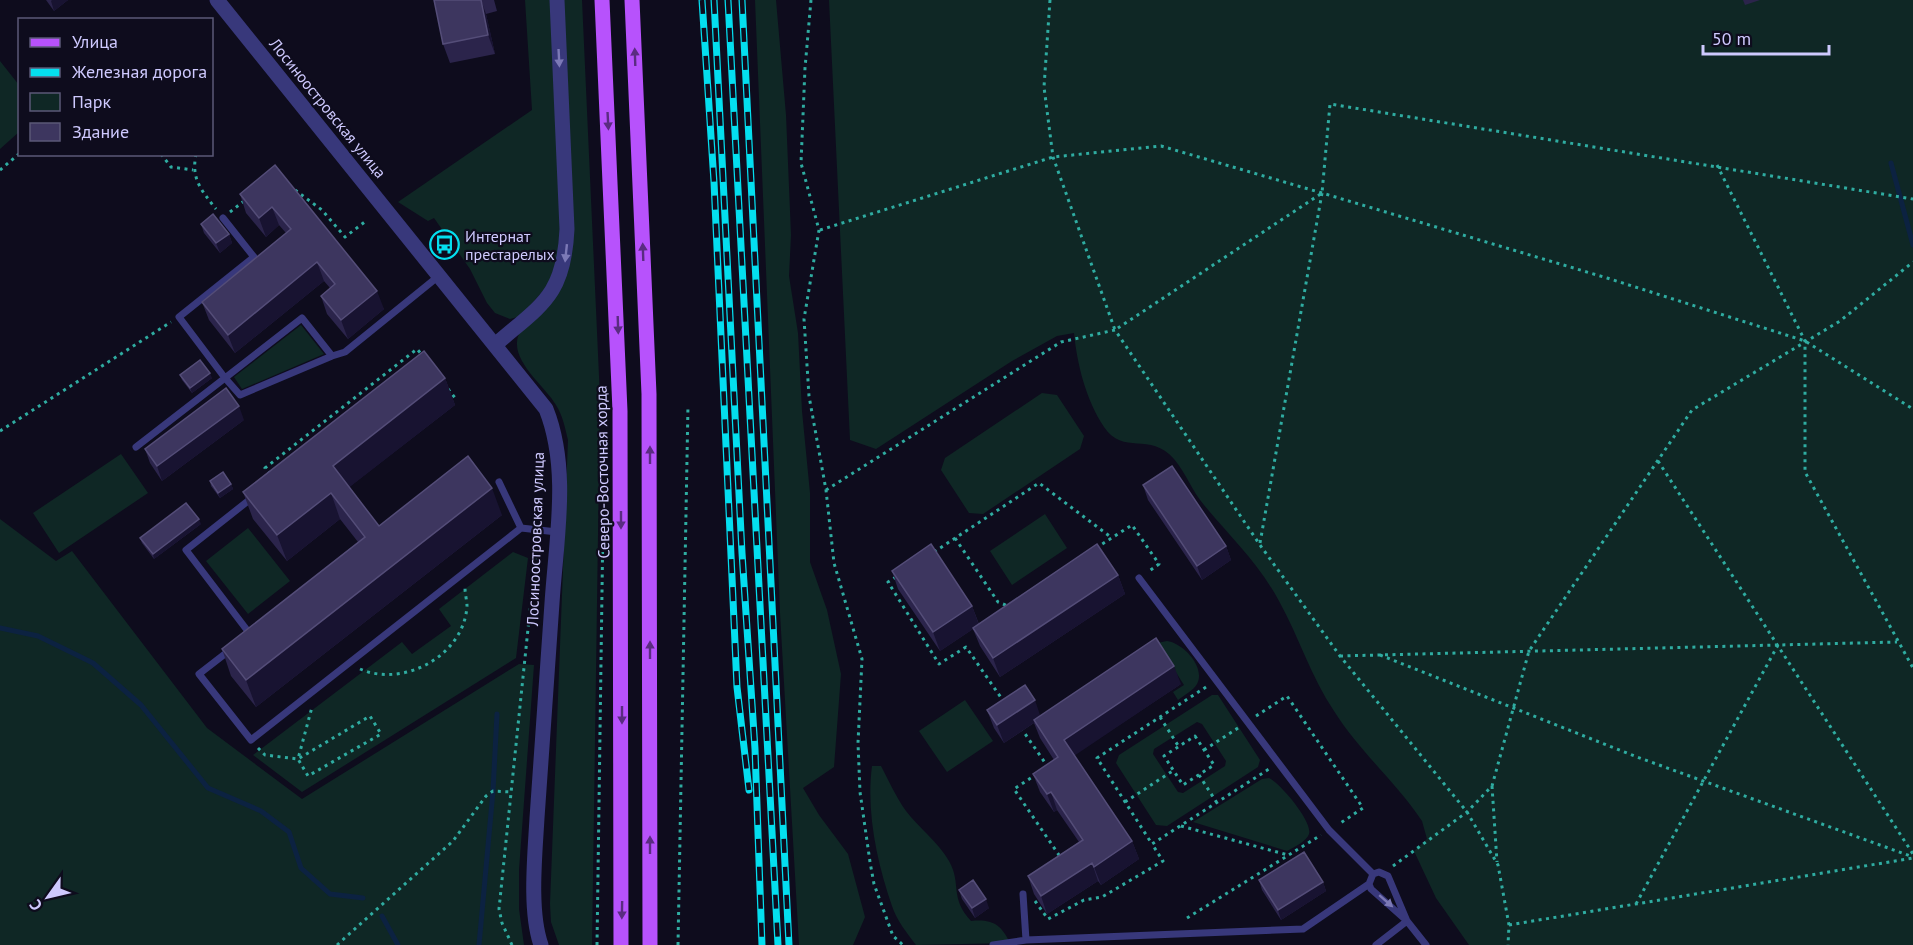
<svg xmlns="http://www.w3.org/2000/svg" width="1913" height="945" font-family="'PT Sans',sans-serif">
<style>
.green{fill:#0f2725;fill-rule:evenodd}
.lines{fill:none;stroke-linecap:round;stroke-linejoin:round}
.stream{stroke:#0c2241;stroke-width:5}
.path{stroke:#2faca1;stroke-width:3;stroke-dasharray:3 4.5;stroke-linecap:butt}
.service{stroke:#38387b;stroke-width:7}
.tertiary{stroke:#38387b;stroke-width:15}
.primary{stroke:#b752fc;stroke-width:15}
.rail-casing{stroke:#04deef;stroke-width:7}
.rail{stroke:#0e0c1d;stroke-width:4.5;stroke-dasharray:14;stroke-linecap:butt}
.wall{fill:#2b244b}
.shaded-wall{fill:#181331}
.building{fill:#3d365f;stroke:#544d78;stroke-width:1.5}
.oneway{fill:#5a2c81}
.oneway2{fill:#7c79b6}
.labels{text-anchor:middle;stroke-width:4.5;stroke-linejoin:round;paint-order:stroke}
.street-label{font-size:16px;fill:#cec9fe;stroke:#0e0c1d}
.poi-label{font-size:16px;fill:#cec9fe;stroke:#0e0c1d;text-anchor:start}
</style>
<rect width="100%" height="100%" fill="#0e0c1d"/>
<path class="green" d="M525,0h28l9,229 -7,48 -34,39 -11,3 -15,-6 -8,-10 -17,-34 -36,-51 -6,3 -30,-19 134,-92z
M562,0h20l18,398 -8,547h-33l-8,-23 -1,-18 18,-464c-3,-12 -5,-24 -12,-35 -11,-20 -52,-48 -35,-75 12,-17 29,-33 43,-49z
M755,0h21l10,115 5,120 -2,41 9,57 4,78 8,82v69l17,48 14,64 -7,93 -31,21 16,27 29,39 17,63 -12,28h-54l-19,-332z
M829,0h1084v945h-444l-33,-47 -22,-47 13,-12 -5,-18c-26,-39 -63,-70 -88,-110 -23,-34 -35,-74 -55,-110 -22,-40 -47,-62 -75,-96 -12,-14 -18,-32 -30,-46 -24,-28 -51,-3 -70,-32 -18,-27 -27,-63 -30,-94l-17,3 -45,25 -136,88 -26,-9z
M0,61l19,24v47l-19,17z
M301,325l23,29 -82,35 -8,-12z
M1042,393l15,2 27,41 -4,13 -97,65 -14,-1 -28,-43 4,-12z
M121,454l27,39 -89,60 -26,-40z
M1045,514l22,34 -55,37 -22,-34z
M0,519l56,42 16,-10 135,177 95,71 217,-135 15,1 -15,205v39l5,36h-524z
M248,528l42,53 -42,33 -42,-53z
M513,552l15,6 -12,100 -214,134 -49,-37 149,-113 10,12 39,-28 -12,-17z
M1167,641c16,2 39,26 30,43 -4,7 -13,11 -19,16l-5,-8 11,-7 -27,-42z
M1212,695h6l42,65 -2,7 -91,59 -11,-1 -40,-62 3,-8zM1197,722l5,2 24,37 -1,5 -42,27 -5,-1 -25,-38 1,-5z
M965,700l28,41 -46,31 -28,-41z
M872,766h9c8,15 15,31 25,45 13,17 32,31 43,50 13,23 0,36 22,60 21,-2 30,3 39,22l-94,2c-9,-12 -19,-24 -24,-39 -15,-44 -26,-94 -20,-140z
M1269,778c11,5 44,44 40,56 -2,7 -15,13 -22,17l-94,-29 69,-43z"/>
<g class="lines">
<path class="stream" d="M1891,163l22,82
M0,628l38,8 55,27 48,42 67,83 53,23 28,21 12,36 29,26 33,4
M382,916l16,29
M479,945l14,-154 4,-77"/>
<path class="path" d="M811,0l-6,68 -4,95 18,67 -15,89 5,77 17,94 8,73 28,96 -4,84 2,49 10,70 4,22 19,52 10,9
M1050,0l-6,87 9,70 62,173 207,-137 8,-89 583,95
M161,154l10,13 22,3
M196,154c-5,25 5,36 20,55
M1717,165l88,176v131l108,196
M0,170l20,-17
M295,190l27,20 23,27 21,-16
M230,212l14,-11
M820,230l233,-73 108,-11 161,47
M448,389l8,10
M0,431l171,-109
M1658,461l255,393
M270,474l-5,-6 152,-119 5,6
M826,490l235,-148 54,-12 145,215 80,111 127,156 31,53 11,60 -1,20
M955,538l43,64 10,4
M1260,543l62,-350 285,85 198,63 108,68
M1096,548l36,-23 27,39 -11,8
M934,552l105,-69 73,55
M896,577l-8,5 51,82 27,-17 38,55
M1380,655l257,102 276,100
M1340,656l557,-14
M360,669c43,19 104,-13 107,-63 0,-5 -2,-12 -2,-18
M1206,687l-109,71 55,86 117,-75
M1256,716l31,-20 76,112 -24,16
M1160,717l19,30
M1021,728l27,39
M1195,736l19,29 -31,20 -19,-29z
M258,748l7,7 33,4 72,-43 11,18 -73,42 -10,-17 14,-52
M1204,750l34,-22
M1037,774l-23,15 47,69
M1199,775l18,28
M1492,786l5,76
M1125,802l49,-32
M1181,826l107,29
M1393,866l74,-54 25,-26 37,-135 163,-241 148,-89 73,-59
M1035,901l13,18 36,-19 18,-3 61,-36 -11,-17
M1636,904l142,-259
M1187,918l134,-83
M1509,925l404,-67
M337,945l116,-104 33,-45 7,-5 19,1
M512,945l-10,-22 -3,-14 38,-367
M597,945l6,-424
M678,945l10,-540"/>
<path class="service" d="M223,218l31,39 -75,60 46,61 77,-60 30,38 13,-4 95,-77
M136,447l89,-69 15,17 92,-39
M499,482l22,46
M1139,578l190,252 44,44
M250,634l-64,-84 67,-53
M230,650l-31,24 52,66 270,-212 36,4
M1023,894l3,46 277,-11 66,-45
M1407,921l-19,-45 -9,-4 -6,2 -4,10 2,5 36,32 19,24
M993,945l33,-5
M1376,945l31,-24"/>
<path class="tertiary" d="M217,0l329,409c24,60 10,131 6,194 -5,72 -10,143 -15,215 -2,36 -8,93 4,127
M495,345c47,-41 69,-49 72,-116l-10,-229"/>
<path class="primary" d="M602,0l18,411 1,534
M632,0l17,394 1,551"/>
<defs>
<path id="rail" d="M702,0l12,182 23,505 12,103
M714,0l28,553 13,196 7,196
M728,0l50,945
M742,0l47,945"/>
</defs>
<use href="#rail" class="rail-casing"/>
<use href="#rail" class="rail"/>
</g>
<path class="wall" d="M46,0h22l-14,11z
M434,0h60l3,11 -11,3 9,40 -45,9 -7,-19z
M1743,0h17l-15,5z
M275,165l109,144 -36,30 -21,-25 -6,-18 9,-8 -6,-7 -89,72 -26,-33 -7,-18 84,-69 -7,-8 -13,12 -20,-24 -6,-19z
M201,224l28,10 3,9 -12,10 -16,-20z
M180,375l32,3 -20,15 -10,-13z
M445,378l10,27 -106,82 30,39 123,-11 -246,192 -25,-31 -9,-27 136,-107 -18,-23 -53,42 -34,-42 -10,-27z
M244,420l-82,61 -12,-18 -5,-14z
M210,481l21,3 2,5 -13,9 -9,-12z
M1143,485l83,61 5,14 -29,20 -54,-80z
M201,524l-47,35 -12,-16 -2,-5z
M892,571l80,35 7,18 139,-49 7,19 -125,83 -20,-31 -7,-17 -33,22 -42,-62z
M1181,684l-107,71 58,86 7,18 -38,26 -3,-4 -51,33 -13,-20 -6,-18 51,-34 -22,-32 -3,2 -14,-20 -7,-18 21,-14 -14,-22 -6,-15 -30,20 -10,-15 -7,-18 54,6z
M1259,880l64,2 3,9 -45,29 -19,-30z
M959,890l30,18 -14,10 -13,-19z"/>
<path class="shaded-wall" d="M52,0h16l-14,11 -3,-10z
M481,0l5,14 9,40 -7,-19z
M272,207l7,18 -13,12 -7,-19z
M229,234l3,9 -12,10 -4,-10z
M317,262l7,19 -89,72 -7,-18z
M377,291l7,18 -36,30 -7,-19z
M210,373l2,5 -20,15 -2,-5z
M445,378l10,27 -113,88 -9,-27z
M239,406l5,14 -82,61 -5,-15z
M231,484l2,5 -13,9 -2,-5z
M492,488l10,27 -246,192 -10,-27z
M331,493l9,26 -53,42 -10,-26z
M199,519l2,5 -47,35 -1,-5z
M1226,546l5,14 -29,20 -5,-14z
M1118,575l7,19 -125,83 -7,-19z
M972,606l7,19 -39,26 -7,-19z
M1174,666l7,18 -110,74 -7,-18z
M1035,700l6,18 -37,25 -7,-18z
M1051,792l6,18 -3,2 -7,-18z
M1132,841l7,18 -38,26 -7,-18z
M1092,863l6,18 -51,33 -6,-18z
M1323,882l3,9 -45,29 -3,-10z
M986,899l3,9 -14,10 -3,-10z"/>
<path class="building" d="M434,0h47l7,35 -45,9z
M275,165l102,126 -36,29 -20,-24 14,-12 -18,-22 -89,73 -26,-33 89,-73 -19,-22 -13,11 -19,-24z
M213,214l16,20 -13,9 -15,-19z
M424,351l21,27 -112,88 46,60 89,-70 24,32 -246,192 -24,-31 143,-112 -34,-44 -54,42 -34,-43z
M200,360l10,13 -20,15 -10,-13z
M226,388l13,18 -82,60 -12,-17z
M1172,466l54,80 -29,20 -54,-81z
M223,472l8,12 -13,9 -8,-12z
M186,503l13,16 -46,35 -13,-16z
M931,544l41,62 -39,26 -41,-61z
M1097,544l21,31 -125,83 -20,-30z
M1156,638l18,28 -110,74 68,101 -38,26 -2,-4 -51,33 -13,-20 55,-36 -32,-48 -4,2 -14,-20 25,-17 -24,-37z
M1025,685l10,15 -38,25 -10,-15z
M1304,852l19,30 -45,28 -19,-30z
M973,880l13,19 -14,9 -13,-18z"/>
<defs><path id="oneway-solid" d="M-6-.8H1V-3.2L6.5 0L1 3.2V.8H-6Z" transform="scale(1.5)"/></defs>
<g class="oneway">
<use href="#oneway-solid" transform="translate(635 57) rotate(-92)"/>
<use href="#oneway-solid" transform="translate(608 121) rotate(87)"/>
<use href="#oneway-solid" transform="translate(643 252) rotate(-92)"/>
<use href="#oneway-solid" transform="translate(618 325) rotate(88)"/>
<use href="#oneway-solid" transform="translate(650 455) rotate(-90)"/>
<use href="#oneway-solid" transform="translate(621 520) rotate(90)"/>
<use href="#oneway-solid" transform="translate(650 650) rotate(-90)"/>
<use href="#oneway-solid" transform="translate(622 715) rotate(90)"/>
<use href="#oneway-solid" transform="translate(650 845) rotate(-90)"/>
<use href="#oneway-solid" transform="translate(622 910) rotate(91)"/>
</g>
<g class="oneway2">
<use href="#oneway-solid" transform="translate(559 58) rotate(87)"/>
<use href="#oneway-solid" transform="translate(566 253) rotate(96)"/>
<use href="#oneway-solid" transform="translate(1386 901) rotate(41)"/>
</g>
<defs>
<symbol id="bus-ring" viewBox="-11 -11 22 22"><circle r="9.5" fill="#0e0c1d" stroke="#04deef" stroke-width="1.5"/><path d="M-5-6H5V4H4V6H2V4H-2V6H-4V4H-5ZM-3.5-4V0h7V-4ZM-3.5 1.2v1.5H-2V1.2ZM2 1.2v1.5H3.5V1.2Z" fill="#04deef"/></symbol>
</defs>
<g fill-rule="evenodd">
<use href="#bus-ring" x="428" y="228" width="33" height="33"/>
</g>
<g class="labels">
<g class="street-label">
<text transform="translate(328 108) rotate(51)" y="6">Лосиноостровская улица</text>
<text transform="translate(602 472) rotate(-91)" y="6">Северо-Восточная хорда</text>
<text transform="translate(535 539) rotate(-88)" y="6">Лосиноостровская улица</text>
</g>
<g class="poi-label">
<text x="465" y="242">Интернат<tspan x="465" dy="18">престарелых</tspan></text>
</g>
</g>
<rect x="18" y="18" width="195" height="138" fill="#0e0c1d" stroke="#5b5877" stroke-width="1.5"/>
<rect x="30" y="38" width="30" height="9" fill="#b752fc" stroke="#5b5877" stroke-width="1.5"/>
<text x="72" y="48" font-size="18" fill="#cec9fe">Улица</text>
<rect x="30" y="68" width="30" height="9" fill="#04deef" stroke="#5b5877" stroke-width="1.5"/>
<text x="72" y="78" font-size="18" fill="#cec9fe">Железная дорога</text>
<rect x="30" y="93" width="30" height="18" fill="#0f2725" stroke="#5b5877" stroke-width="1.5"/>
<text x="72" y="108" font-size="18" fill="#cec9fe">Парк</text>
<rect x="30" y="123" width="30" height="18" fill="#3d365f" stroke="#5b5877" stroke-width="1.5"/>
<text x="72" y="138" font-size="18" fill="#cec9fe">Здание</text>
<g transform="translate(48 897) rotate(236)" stroke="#0e0c1d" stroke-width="4.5" paint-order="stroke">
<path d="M0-4.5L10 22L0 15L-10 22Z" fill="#cec9fe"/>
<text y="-9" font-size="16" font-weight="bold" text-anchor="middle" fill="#cec9fe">С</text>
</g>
<path d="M1703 45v9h126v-9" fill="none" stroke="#cec9fe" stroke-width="3"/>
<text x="1712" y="45" font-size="18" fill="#cec9fe" stroke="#0e0c1d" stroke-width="4.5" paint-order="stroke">50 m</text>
</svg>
